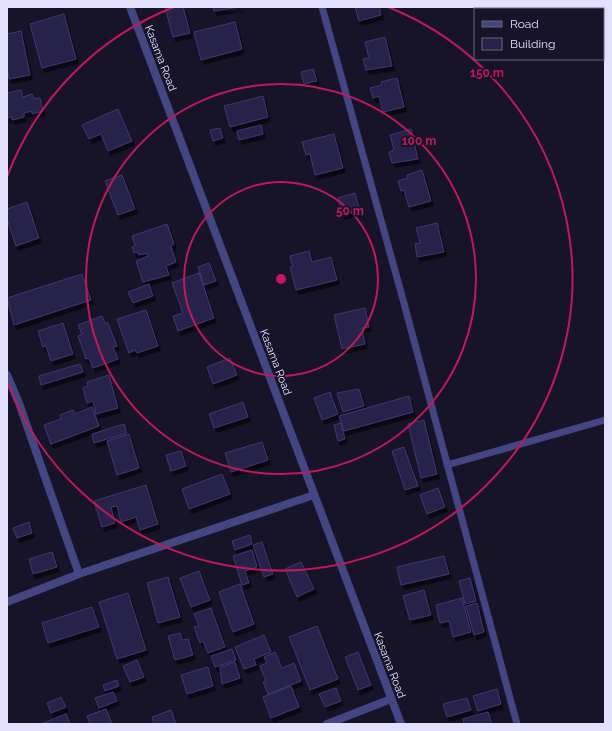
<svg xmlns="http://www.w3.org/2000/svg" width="612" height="731" font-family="Raleway,sans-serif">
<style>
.building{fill:#282249;stroke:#3f3772;filter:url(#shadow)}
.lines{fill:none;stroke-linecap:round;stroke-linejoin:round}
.service{stroke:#444684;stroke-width:7}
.minor{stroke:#444684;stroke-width:8}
.tertiary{stroke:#444684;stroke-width:8}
.ring{fill:none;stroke:#c2185b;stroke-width:2}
.labels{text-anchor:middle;stroke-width:3.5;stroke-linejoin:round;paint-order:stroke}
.street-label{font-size:11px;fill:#e2e0fc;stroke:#17142a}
.centre{fill:#c2185b;stroke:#17142a;stroke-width:2}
.ring-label{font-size:12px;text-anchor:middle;font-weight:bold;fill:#c2185b;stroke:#17142a;stroke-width:3.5;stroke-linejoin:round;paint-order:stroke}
</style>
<defs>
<filter id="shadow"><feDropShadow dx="2.5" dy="4.5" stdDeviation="0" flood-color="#0009"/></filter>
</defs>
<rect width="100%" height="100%" fill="#17142a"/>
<path class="building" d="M165,7h18l7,26 -17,4z
M213,7h27l-26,4z
M355,7h24l2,8 -22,6z
M64,14l12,45 -34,9 -12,-44z
M235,22l7,27 -41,11 -7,-28z
M21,31l9,44 -21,4 -2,-12v-33z
M385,37l7,29 -26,4 -3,-11 6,-1 -4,-16z
M313,69l4,12 -13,3 -3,-12z
M397,78l7,29 -21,5 -4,-16 -6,2 -3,-10 12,-3 -1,-3z
M21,90l2,7 9,-3 2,5 6,-1 3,13 -11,3v-3l-8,2v4l-12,3v-3l-5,1v-25z
M263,96l5,21 -38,10 -6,-21z
M118,109l14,32 -24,10 -7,-17 -12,5 -7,-14z
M261,125l2,9 -24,6 -2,-9z
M220,128l3,10 -10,3 -3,-11z
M411,129l7,30 -26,4 -3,-11 5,-2 -4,-15z
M334,134l9,34 -28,7 -5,-21 -4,1 -4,-13z
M422,170l9,31 -22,6 -5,-17 -3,1 -3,-10 10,-3 -1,-3z
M122,175l13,34 -17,6 -13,-34z
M355,193l5,17 -18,5 -4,-17z
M27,202l12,36 -23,8 -9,-27v-10z
M437,223l7,29 -27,5 -2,-13 5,-1 -4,-15z
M167,224l7,20 -3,2 5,16 -10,4 3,9 -26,7 -7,-21 12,-5 -2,-3 -7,2 -2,-3 -3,1 -2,-6 3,-1 -3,-10z
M309,251l3,11 19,-5 6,23 -41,10 -6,-23h3l-3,-11z
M209,263l7,18 -12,4 -6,-18z
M199,273l15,45 -36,13 -5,-15 10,-3 -11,-30z
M82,274l9,26 -77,25 -7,-27z
M149,284l4,12 -20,7 -5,-11z
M365,308l4,19 -7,1 3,16 -23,5 -8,-34z
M146,310l12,36 -21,7 -2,-3 -6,3 -12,-34z
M102,316l3,7h3l9,23 -4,1 5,12 -25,9 -4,-10 -3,1 -8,-23 4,-2 -4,-9z
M63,323l10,31 -22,7 -5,-15 -3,1 -5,-16z
M230,358l7,17 -24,9 -6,-17z
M80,364l3,8 -42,13 -2,-9z
M109,375l9,33 -22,6 -3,-13 -6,2 -4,-15 5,-2 -1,-4z
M359,389l5,17 -21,6 -6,-19z
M330,392l8,22 -16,6 -8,-22z
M409,396l4,16 -69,19 -5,-15z
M243,402l5,15 -34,11 -5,-14z
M92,407l7,19 -48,18 -7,-19 17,-6 -1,-4 13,-5 2,4z
M424,420l13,54 -16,4 -13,-54z
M341,423l4,16 -7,2 -4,-16z
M124,424l3,9 -33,10 -2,-9z
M129,434l10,34 -22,7 -10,-34z
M262,442l6,18 -37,12 -6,-19z
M404,447l14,39 -13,4 -13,-39z
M181,451l5,15 -15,5 -5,-16z
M222,474l8,20 -41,15 -7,-20z
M146,485l12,39 -18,6 -4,-13 -15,5 -4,-16 -6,1 4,16 -13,4 -8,-26z
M438,488l7,19 -18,7 -7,-19z
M29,522l3,11 -15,5 -4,-10z
M250,535l2,9 -17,6 -3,-9z
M262,542l11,32 -9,3 -11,-32z
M252,550l5,17 -12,4 4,12 -7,2 -9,-29z
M52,552l5,15 -24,7 -4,-15z
M444,556l5,18 -48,11 -4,-18z
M301,562l13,27 -17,8 -12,-28z
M199,571l11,29 -19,7 -11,-29z
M168,577l12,40 -22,6 -11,-40z
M470,578l6,23 -11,3 -6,-23z
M240,584l14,40 -21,8 -14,-40z
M424,590l7,25 -21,5 -7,-24z
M128,593l18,57 -29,9 -18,-57z
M462,598l9,34 -18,5 -4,-16 -9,2 -4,-18z
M477,603l7,29 -10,3 -8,-29z
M92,607l7,20 -51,16 -6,-20z
M211,608l14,39 -17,6 -5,-12 -3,2 -6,-16 5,-1 -5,-12z
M317,626l21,53 -28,11 -21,-53z
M180,633l2,7 6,-1 5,16 -18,5 -7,-24z
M264,635l7,17 -17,7 2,6 -12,4 -9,-22z
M232,649l4,11 -21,7 -4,-11z
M275,652l7,16 12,-5 7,18 -33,13 -5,-12 3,-1 -6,-15 7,-3 -3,-6z
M358,652l13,33 -13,5 -13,-33z
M137,660l7,17 -14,5 -7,-16z
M235,662l5,16 -18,6 -2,-17z
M208,667l5,19 -26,8 -6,-19z
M117,680l2,6 -14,5 -2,-6z
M291,686l8,21 -28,11 -8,-21z
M336,688l5,13 -16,6 -6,-13z
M497,689l4,15 -23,7 -5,-15z
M113,692l4,9 -18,7 -4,-10z
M61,697l5,10 -15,6 -4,-10z
M467,698l4,12 -24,7 -4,-13z
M106,709l6,15h-22l-3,-8z
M171,710l5,14h-22l-2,-7z
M488,712l4,12h-28l-1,-5z
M66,714l4,10h-29z"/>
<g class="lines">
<path class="service" d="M322,7l80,289 115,428
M447,465l158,-45"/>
<path class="minor" d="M7,375l12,28 60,171
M7,602l72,-28 235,-79
M327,724l64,-25"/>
<path class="tertiary" d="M130,7l271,717"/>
</g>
<g class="ring">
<circle cx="281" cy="279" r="97"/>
<circle cx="281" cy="279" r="195"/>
<path d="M7 177A292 292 0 0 1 174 7M388 7A292 292 0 1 1 7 381"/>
</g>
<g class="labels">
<g class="street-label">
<text transform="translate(161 58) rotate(69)" y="4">Kasama Road</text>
<text transform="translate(276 362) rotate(69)" y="4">Kasama Road</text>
<text transform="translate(390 665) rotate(69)" y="4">Kasama Road</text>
</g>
</g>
<circle cx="281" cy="279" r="6" class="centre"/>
<g class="ring-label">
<text x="487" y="77">150 m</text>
<text x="419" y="145">100 m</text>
<text x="350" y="215">50 m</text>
</g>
<rect width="612" height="731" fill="none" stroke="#e2e0fc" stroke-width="16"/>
<rect x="474" y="8" width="130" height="52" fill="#17142a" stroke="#68667e"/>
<rect x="482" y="21" width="20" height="6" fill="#444684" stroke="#68667e"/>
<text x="510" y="28" font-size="12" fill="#e2e0fc">Road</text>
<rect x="482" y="38" width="20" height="12" fill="#282249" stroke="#68667e"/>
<text x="510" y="48" font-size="12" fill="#e2e0fc">Building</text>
</svg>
